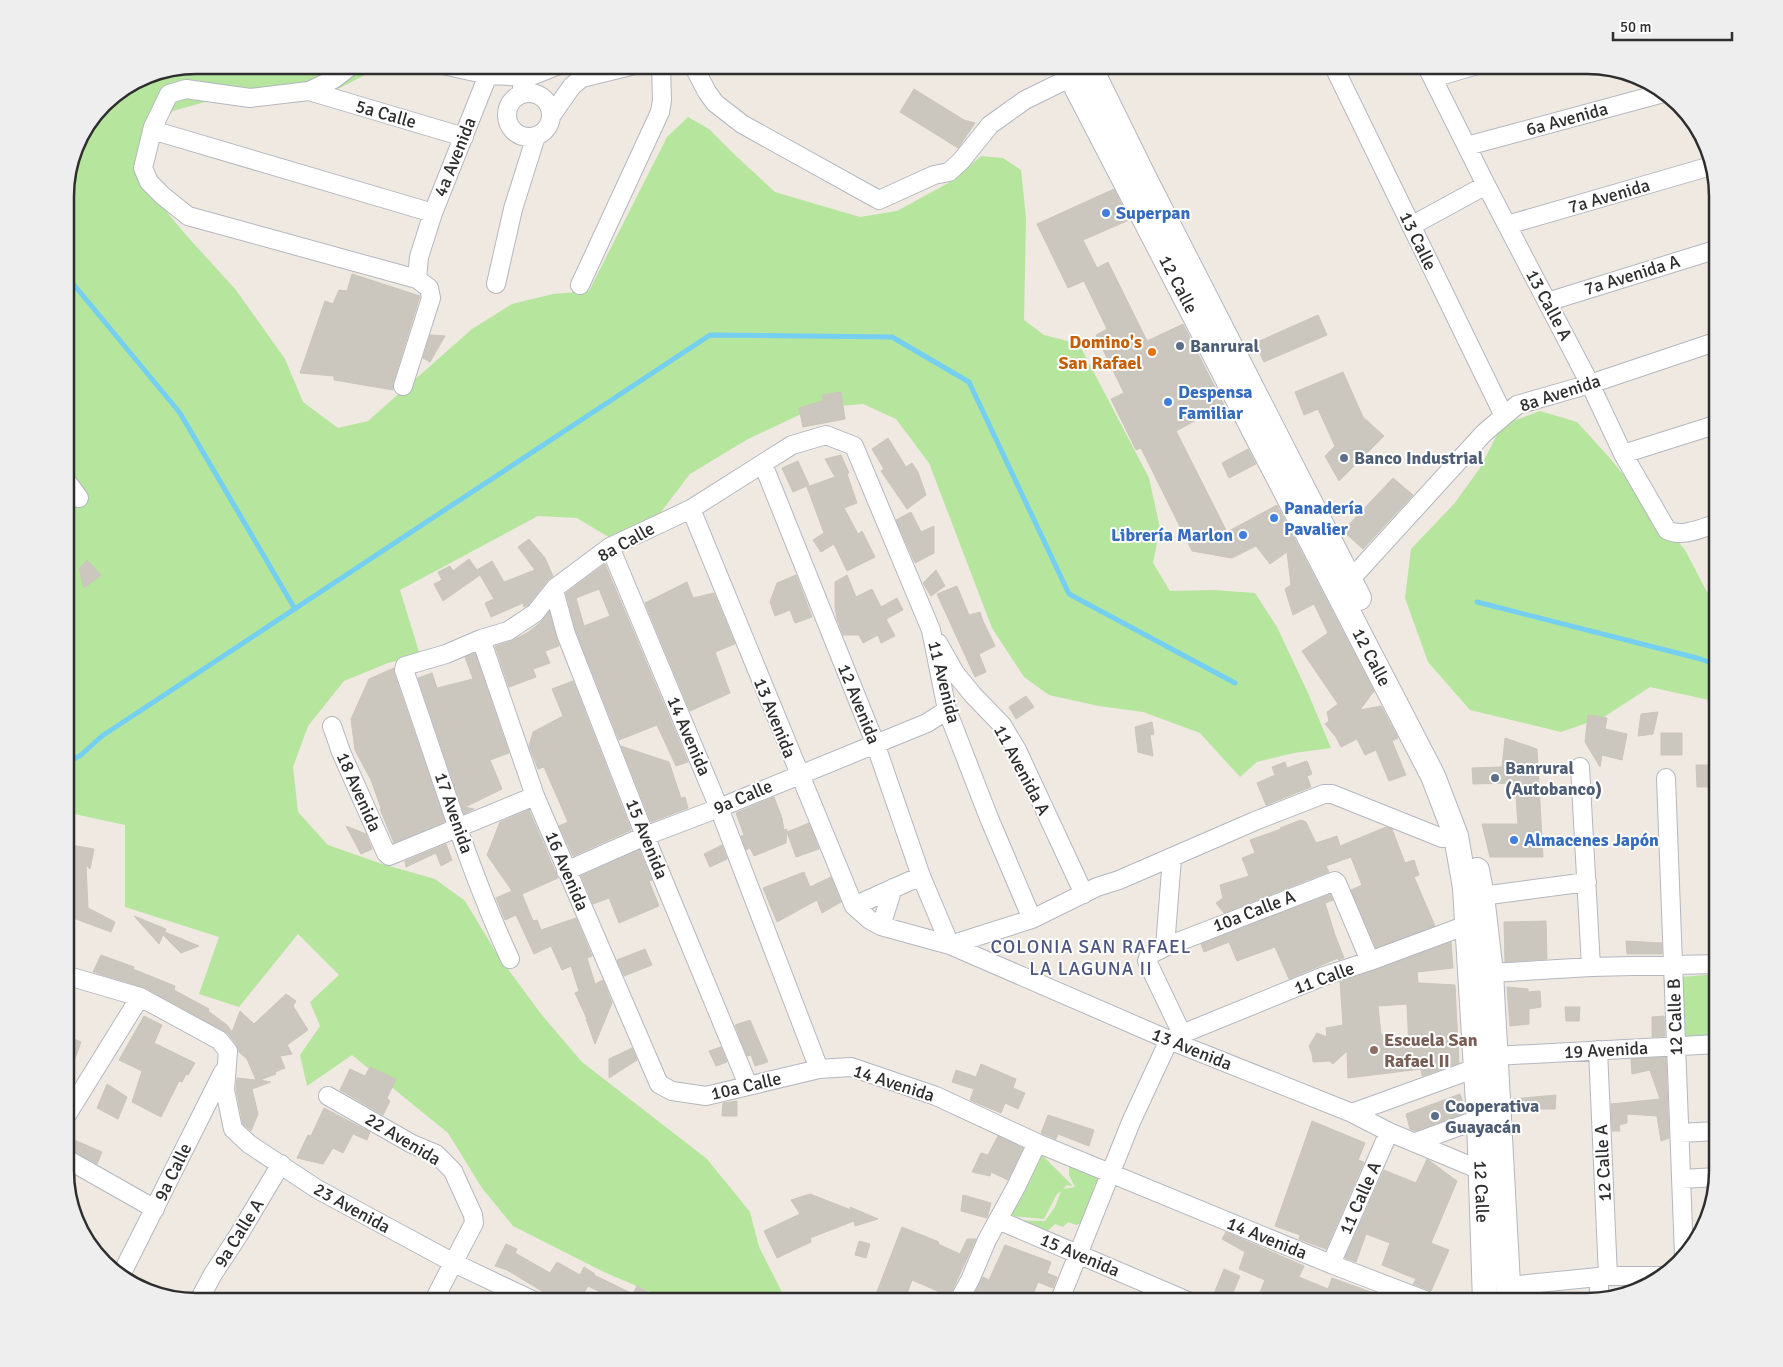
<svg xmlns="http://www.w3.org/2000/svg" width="1783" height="1367" font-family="Signika,sans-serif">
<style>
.green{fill:#b6e59e}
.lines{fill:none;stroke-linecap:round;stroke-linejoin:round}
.stream{stroke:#75cff0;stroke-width:5}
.building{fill:#cbc7bf;stroke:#cbc5ba;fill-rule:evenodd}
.minor-casing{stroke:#b4b7c1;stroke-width:20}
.secondary-casing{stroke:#b4b7c1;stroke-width:26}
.minor{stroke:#fff;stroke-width:18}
.secondary{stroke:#fff;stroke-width:24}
.shop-dot{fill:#3f7fe0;stroke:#fff;stroke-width:2}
.service-dot{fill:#5c6f8a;stroke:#fff;stroke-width:2}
.food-dot{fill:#e8710a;stroke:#fff;stroke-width:2}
.education-dot{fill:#8d6e63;stroke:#fff;stroke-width:2}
.labels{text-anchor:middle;stroke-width:4;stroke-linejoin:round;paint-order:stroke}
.street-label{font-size:18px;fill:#2e2e2e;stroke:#fff}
.shop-label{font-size:18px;font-weight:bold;fill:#366cbe;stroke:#fff;text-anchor:start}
.food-label{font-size:18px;font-weight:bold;fill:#c56008;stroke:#fff;text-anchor:end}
.service-label{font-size:18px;font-weight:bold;fill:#4e5e75;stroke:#fff;text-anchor:start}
.education-label{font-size:18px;font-weight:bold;fill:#785e54;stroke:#fff;text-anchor:start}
.neighbourhood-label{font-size:19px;letter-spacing:1px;fill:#4d5680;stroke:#fff}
.rim{fill:none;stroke:#2e2e2e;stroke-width:2.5}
</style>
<rect width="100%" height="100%" fill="#efe9e1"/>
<path class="green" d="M196,65h179l-12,11 -31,16 -53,12 -56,-7 -50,14 -27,30 -5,40 45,54 50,55 49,69 18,43 35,26 30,-7 104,-92 40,-25 41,-10 36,-3 78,-154 21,-20 21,12 26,26 40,37 85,25 37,-6 55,-30 29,-25 22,2 18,12 5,48 -2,102 20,15 35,9 70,134 11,50 -7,35 17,28 43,-1 42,3 22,34 31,66 23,55 -37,5 -37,9 -17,15 -40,-44 -57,-21 -44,-6 -50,-11 -25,-18 -32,-49 -63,-165 -33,-44 -33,-15 -49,4 -66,31 -58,35 -36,47 -44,17 -33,-20 -39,-2 -138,74 20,65 -32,8 -44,18 -36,45 -15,41 5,45 30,33 54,19 53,15 30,22 32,53 44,60 41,48 125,97 43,53 9,35 28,55h-113l-70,-30 -91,-46 -31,-38 -34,-55 -96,-78 -45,31 -7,-31 20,-29 -10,-24 29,-27 -41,-41 -59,73 -40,-13 20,-57 -94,-30v-82l-60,-13v-625l14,-49 30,-40 37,-23z
M1540,411l37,11 31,34 77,94 22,42 11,5v105l-68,-15 -46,30 -43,15 -91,-22 -42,-48 -23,-64 6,-49 43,-45 26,-36 22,-43z
M1718,974v67l-35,1 -2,-65z
M1038,1151l35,35 -6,-1 -4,4 12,-2 -6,-12v-11l24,-7 13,4 1,4 -9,19 -4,1 1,5 -11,32 -8,3 -8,-3 -5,5 -8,-3 -11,10 -33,-14 34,1 10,-14 6,-16 -4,3 -13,25 -33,-3z"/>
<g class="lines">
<path class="stream" d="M65,274l115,139 115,196
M1477,602l220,56 21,7
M65,764l16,-9 21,-19 608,-401 182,2 77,45 100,212 166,89"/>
</g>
<path class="building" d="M914,89l50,31 11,3 -17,25 -58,-36z
M1114,189l15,31 -46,20 14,28 11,-6 39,79 36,-17 41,81 -48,26 51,101 50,-27 97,186 -14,19 21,-4 17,32 -6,3 14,34 -17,6 -13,-31 -11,5 -8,-16 -16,8 -5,-10 -11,-13 4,-3 -2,-9 11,-8 -36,-53 26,-18 -14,-29 -21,11 -8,-26 6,-4 -4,-33 -17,12 -14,-18 -24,12 -40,-7 -51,-103 -5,2 -25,-51 13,-6 -28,-58 11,-6 -23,-48 -16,7 -31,-64z
M352,274l68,22 -27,87v7l-59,-10v-4l-34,-3 25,-72 8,3 6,-14 8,1z
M1318,315l9,20 -63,27 -9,-19z
M430,335l15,1 -15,26 -7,-4z
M1343,372l20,45 21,19 -45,45 -14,-25 10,-10 -17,-37 -14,6 -9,-23z
M841,392l4,27 -42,8 -4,-19 24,-7 -1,-6z
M888,438l18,29 6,-4 6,9 8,23 -19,14 -26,-38 3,-2 -12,-20z
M1248,449l8,15 -27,14 -7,-15z
M841,455l8,18 -2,1 10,29 -13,5 14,26 4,-3 13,26 -28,14 -13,-27 -13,8 -8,-12 11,-7 -17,-46 28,-10 -10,-18z
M798,461l11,24 -16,7 -11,-24z
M1393,478l20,17 -50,54 -20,-18z
M911,512l10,20 13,-6v27l-19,10 -19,-43z
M529,539l16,19 8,18 -6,5 -19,24 -4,2 -1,-4 -32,14 -6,-14 9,-4 -14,-24 -37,26 -9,-17 8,-4 -4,-8 12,-6 3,5 16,-12 8,11 15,-9 12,21 31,-12 -17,-23z
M87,560l14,15 -17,13 -5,-19z
M605,564l83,198 -12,4 -19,-41 -38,15 -43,-109 -10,-38zM599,589l11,27 -26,10 -8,-28z
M936,570l9,16 -14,10 -8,-13z
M796,575l16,42 -17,6 -5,-13 -15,6 -5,-14 7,-19z
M847,575l9,22 16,-8 9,18 16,-9 6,12 -17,9 9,17 -14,7 -3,-8 -15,8 -4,-8h-16l-6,-16 -2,-12v-25z
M687,582l6,16 21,-5 21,51 -20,8 15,41 -40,18 -45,-108z
M957,586l12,29 11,-3 3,9 12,25 -16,8 7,18 -11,5 -38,-83z
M549,612l10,34 -14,5 5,12 -17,6 3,8 -27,10 -14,-41 16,-5 16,-8 14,-11z
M475,653l34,100 -19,7 12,29 -37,18 9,2 -10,5 -46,-136 14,-5 5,15 36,-9 -8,-22z
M394,668v5l51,149 -51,21 -14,-34 1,-1 -10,-28 -16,-30 -4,-31 18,-40z
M573,681l58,149 -58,26 -14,-30 9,-4 -24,-55 -6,2 -9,-23 4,-14 30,-16 -11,-27z
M1026,696l8,11 -18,12 -7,-12z
M1658,712l-5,22 -15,2 3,-22z
M1588,715l19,3 -2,11 22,5 -5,26 -20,-5 -2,12 -15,-25z
M1152,722l2,12 -4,1 3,21 -15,-4 -3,-25z
M1661,733h21v22h-21z
M1505,738l32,11 6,108h-53l-8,-33h36l-3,-41 -42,1 -1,-16 30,-1z
M621,746l48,16 12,36 4,-1 3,11 -37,14z
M1307,761l5,13 -5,2 4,11 -45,18 -9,-22 18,-8 -3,-8 13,-5 2,6z
M1696,765h13l1,22h-13z
M774,797l8,21 2,12 3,-1 -1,14 -32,13 -4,-8 -4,2 -5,-14 3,-1 -8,-22z
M529,810l29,68 -36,16 11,27 4,-1 4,10 35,-12 16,38 -5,2 8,26 8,-4 9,23 -17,41 -9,-25h1l-12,-26 4,-2 -8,-25 -9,4 -11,-24 -17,8 -18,-39 -11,5 -9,-22 16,-7 -25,-36 13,-33z
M1301,820l5,2 10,21 21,-7 3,10 46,-19 6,2 13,34 9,-3 5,15 -5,2 21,49 -59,22 -25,-58 11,-5 -11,-28 -25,9 3,6 -3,1 -102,40 -8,-10 7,-5 -3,-13 29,-9 -7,-18 13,-5 -5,-13 31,-11 -1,-1z
M809,823l10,26 -23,8 -9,-25z
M346,826l20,8 6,15 -11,5z
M65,844l29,5 -4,20 -4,-4 2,43 27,14 -4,10 -46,-17z
M446,844l6,16 -11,6 -5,-13 -30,14 -1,-6z
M722,845l5,14 -17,8 -6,-13z
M639,850l13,30 -3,1 10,25 -40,17 -10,-25 -16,6 -12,-28z
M804,872l6,15 21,-10 10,25 -19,11 -5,-13 -40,22 -14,-34z
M1330,894l3,6 -8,3 10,32 9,23 -6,2v-2l-49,21 -14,-32 -38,14 -8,-19 -25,10 -3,-8z
M134,916l32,13 -1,3 34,14 -18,7 -18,-18 -4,9z
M1546,921l1,38 -42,3 -1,-40z
M1626,941l36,2v11h-35z
M1451,942l2,26 -36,4 1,11 37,2 4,78 -37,13 -1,-7 -73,9 -1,-27 -14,13 -4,-3 -16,1 -1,-8 -3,-8 8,-13 10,4 -1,-9 17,-3 -3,-43zM1407,1004l2,45 -28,-15 -3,-28z
M645,949l7,16 -28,11 -7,-16z
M101,955l33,12 -1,2 42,17 -1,4 35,19 -1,2 19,14 5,7 8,-21 14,13 32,-30 10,7 -3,5 15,24 -21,15 5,9 -12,2 5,12 -10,4 1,2 -16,6 11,2 -19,7 6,25 -7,17 -8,-7 -7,-35 1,-11 19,2 -9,-21 -8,-7 -3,-8 -9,-11 -82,-45 -52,-16z
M1507,987l21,2v3l12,-1 1,16 -12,2v15l-19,2z
M1565,1007h15l-1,14h-13z
M144,1016l18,9 -8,18 41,20 -7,12 -2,-1 -4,8 -3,-1 -18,36 -29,-15 10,-31 -23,-11z
M1664,1016l1,20 -13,1v-20z
M750,1020l18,42 -13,4 -4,-11 -4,1 -12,-31z
M65,1035l16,7 -14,39 -2,-1z
M721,1047l6,15 -11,4 -7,-15z
M632,1048l5,12 -28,18v-19z
M1666,1057l3,81 -8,3 -4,-25 -30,-2v9l-8,2 1,6h-8l-1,-27 49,-5 -10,-29 -18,4 -1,-15z
M981,1064l35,15 -3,9 12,5 -7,16 -13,-6 -4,10 -31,-13 4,-11 -22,-7 4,-12 20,7z
M370,1067l26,12 -9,19 3,3 -7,14 -43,-25 10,-21 15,7z
M107,1084l20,13 -9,22 -21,-11z
M1460,1094l4,11 -1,9 -48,17 -5,-2 -4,-15z
M1556,1095l-1,14h-43v-10z
M737,1101v15h-15l1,-13z
M324,1108l46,24 -3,8 -14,-6 -10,19 -10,-5 -10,16 -26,-6 11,-23 3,1z
M1048,1115l46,15 -5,16 -31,-12 -2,5 -15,-6z
M1312,1121l53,22 -7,17 6,2 -38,87 -27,-10 1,-4 -25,-9z
M65,1136l37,16 -5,12 -32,-17z
M998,1136l25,12 -15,32 -17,-8 -1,4 -18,-4 9,-19 7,2z
M1427,1159l30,22 -26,62 18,7 -18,41 -18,-7 3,-5 -34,-14 8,-22 -24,-9 -10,28 -11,-4 39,-88 32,13z
M810,1194l41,16 -1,-3 28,12 -23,7 -1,-5 -44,17 1,4 -34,16 -13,-27 36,-17 -9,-14z
M963,1195l28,8 -4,15 -26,-7z
M902,1227l37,15 -1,2 22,10 7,-15h9l-29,63h-9l4,-9 -30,-13 -8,22h-31z
M1226,1232l78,34 -5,11 29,12 4,-11 61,22 -1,2h-136l9,-22 -26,-11 6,-17 -23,-13z
M859,1241l11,3 -4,14 -11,-3z
M506,1244l11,5 -2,4 35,20 7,-11 23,13 4,-8 11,7 -1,1 39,19 4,-8 29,16h-44l-34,-16 -9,16h-19l-53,-32 -12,-4z
M1005,1245l46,17 -4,11 10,4 -4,11 -15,-6 -8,20h-60l13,-25 6,3z
M1224,1269l16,7 -11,26 -16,-6z"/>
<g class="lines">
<defs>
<path id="minor" d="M352,65l-18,14 -25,12 -59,7 -64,-9 -17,5 -16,33 -10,41 6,14 14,14 25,20 229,63 12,9 2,10 -28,88
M443,65l45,10
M693,65l14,27 8,11 27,21 137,76 55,-25 15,-3 12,-11 29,-36 35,-25 57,-28
M1333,65l171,351
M1426,65l60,120 104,199 33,70 44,76c15,8 35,-2 51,-7
M1433,78l44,-13
M522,87l7,-10 30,-12
M309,91l155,46
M507 115a22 22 0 1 1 44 0a22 22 0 1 1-44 0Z
M551,116l21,-30 10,-8 53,-13
M152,130l281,83
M1467,146l200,-54
M1507,225l204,-59
M1411,226l75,-41
M417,279l2,-22 14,-44 55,-138 41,2
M496,284l17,-75 23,-73
M580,285l80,-173 2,-12 -1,-35
M1547,302l171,-53
M1623,454l95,-30
M763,464l112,279 46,133 29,69 82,-26 65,-32 22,-7 136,-59 69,-27h8l110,44 14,-2
M65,479l14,19
M691,509l163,397 16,14 11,6 69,19 219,95 183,73 37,19 91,38h11
M610,547l109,261 100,261
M1350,580l134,-147 33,-28 73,-21 128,-43
M554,590l12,44 79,202 103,249
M481,639l54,157 124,288 13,7 34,5 113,-27 32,-2 85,29 101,47 294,121 99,38
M938,643l17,30 18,22 29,30 15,25 67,144
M332,726l9,26 45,101 3,3 146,-60
M1580,767l11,200
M1666,778l18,478
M566,871l79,-35 74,-28 208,-85 20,-13
M1482,896l105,-14
M854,906l67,-30
M881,926l12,-38
M1165,947l7,-89
M510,959c-43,-93 -72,-193 -106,-289l1,-4 41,-12 35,-15 27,-8 27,-18 20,-25 55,-41 81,-38 101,-64 34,-10 28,11 77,184 16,80 42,108 43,101
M1491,973l100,-6 127,-3
M65,975l75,22 79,43 9,11 -3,39 8,39 16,15 68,45 137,74 82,39
M1182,1034l142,-58 46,-15 97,-36
M1598,1050l10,226
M1494,1056l224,-12
M328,1096l84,48 24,10 17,17 20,44 1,8 -41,79
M1352,1113l124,-45
M65,1118l75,-121
M1680,1133l38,-2
M1416,1142l63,-23
M65,1158l90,51
M1681,1179l36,-2
M998,1220l192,82
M1331,1264l58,-132
M120,1277l103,-205
M1599,1278v21
M1508,1286l100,-10h52
M198,1302l15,-28 25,-38 43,-72
M958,1302l12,-22 17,-40 29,-53 21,-44
M1059,1302l72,-180 38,-82 13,-6 -35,-73 2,-6 16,-8 170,-66 2,2 33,78"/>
<g id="secondary">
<path id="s1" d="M1067,65l4,12 362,699 23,60 9,52 14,231 6,183"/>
<path d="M1089,65l55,112 215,421"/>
<path d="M1477,870l5,26 9,77 18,329"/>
</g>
</defs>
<use href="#minor" class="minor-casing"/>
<use href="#secondary" class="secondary-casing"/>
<use href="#minor" class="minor"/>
<use href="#secondary" class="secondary"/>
</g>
<g class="shop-dot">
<circle cx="1106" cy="213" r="5"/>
<circle cx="1168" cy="402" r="5"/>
<circle cx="1274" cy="518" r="5"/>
<circle cx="1243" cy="535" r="5"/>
<circle cx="1514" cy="840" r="5"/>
</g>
<g class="service-dot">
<circle cx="1180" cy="346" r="5"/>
<circle cx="1344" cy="458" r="5"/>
<circle cx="1495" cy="778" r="5"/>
<circle cx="1435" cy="1116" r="5"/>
</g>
<circle class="food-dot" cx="1152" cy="352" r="5"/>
<circle class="education-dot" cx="1374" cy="1050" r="5"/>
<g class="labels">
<g class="street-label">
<text transform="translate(386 114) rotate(16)" y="6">5a Calle</text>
<text transform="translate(1567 119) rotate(-15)" y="6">6a Avenida</text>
<text transform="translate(455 157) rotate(-68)" y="6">4a Avenida</text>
<text transform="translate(1609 196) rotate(-16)" y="6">7a Avenida</text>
<text transform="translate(1418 241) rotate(64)" y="6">13 Calle</text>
<text transform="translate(1632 275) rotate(-17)" y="6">7a Avenida A</text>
<text dy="6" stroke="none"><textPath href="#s1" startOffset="246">12 Calle</textPath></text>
<text transform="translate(1549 305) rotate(62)" y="6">13 Calle A</text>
<text transform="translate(1560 393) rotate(-18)" y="6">8a Avenida</text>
<text transform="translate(626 542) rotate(-29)" y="6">8a Calle</text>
<text dy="6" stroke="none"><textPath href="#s1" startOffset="666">12 Calle</textPath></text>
<text transform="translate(944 682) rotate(76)" y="6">11 Avenida</text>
<text transform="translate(859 704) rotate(68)" y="6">12 Avenida</text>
<text transform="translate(775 718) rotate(68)" y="6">13 Avenida</text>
<text transform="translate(689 736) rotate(67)" y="6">14 Avenida</text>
<text transform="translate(1022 770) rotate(62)" y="6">11 Avenida A</text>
<text transform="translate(359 792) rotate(66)" y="6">18 Avenida</text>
<text transform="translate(743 797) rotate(-23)" y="6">9a Calle</text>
<text transform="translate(454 813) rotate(71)" y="6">17 Avenida</text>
<text transform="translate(647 839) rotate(68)" y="6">15 Avenida</text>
<text transform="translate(567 871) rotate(67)" y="6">16 Avenida</text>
<text transform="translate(1254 911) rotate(-21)" y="6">10a Calle A</text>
<text transform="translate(1324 978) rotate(-20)" y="6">11 Calle</text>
<text transform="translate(1675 1017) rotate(-92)" y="6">12 Calle B</text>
<text transform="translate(1192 1049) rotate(22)" y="6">13 Avenida</text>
<text transform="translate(1606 1050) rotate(-3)" y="6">19 Avenida</text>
<text transform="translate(894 1083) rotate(18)" y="6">14 Avenida</text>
<text transform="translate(746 1086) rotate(-13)" y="6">10a Calle</text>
<text transform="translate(403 1139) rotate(31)" y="6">22 Avenida</text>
<text transform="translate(1603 1163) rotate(-93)" y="6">12 Calle A</text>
<text transform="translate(173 1172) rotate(-64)" y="6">9a Calle</text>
<text dy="6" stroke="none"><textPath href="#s1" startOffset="1221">12 Calle</textPath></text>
<text transform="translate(1360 1198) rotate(-66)" y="6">11 Calle A</text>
<text transform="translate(352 1208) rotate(29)" y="6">23 Avenida</text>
<text transform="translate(239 1233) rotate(-58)" y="6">9a Calle A</text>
<text transform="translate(1267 1238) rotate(22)" y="6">14 Avenida</text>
<text transform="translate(1080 1255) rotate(23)" y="6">15 Avenida</text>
</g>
<g class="shop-label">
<text x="1116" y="219">Superpan</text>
<text x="1178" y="398">Despensa<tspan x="1178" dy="21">Familiar</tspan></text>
<text x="1284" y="514">Panadería<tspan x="1284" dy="21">Pavalier</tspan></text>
<text x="1233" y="541" text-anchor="end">Librería Marlon</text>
<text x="1524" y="846">Almacenes Japón</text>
</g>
<g class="food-label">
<text x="1142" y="348">Domino's<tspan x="1142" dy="21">San Rafael</tspan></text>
</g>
<g class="service-label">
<text x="1190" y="352">Banrural</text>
<text x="1354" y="464">Banco Industrial</text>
<text x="1505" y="774">Banrural<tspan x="1505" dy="21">(Autobanco)</tspan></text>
<text x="1445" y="1112">Cooperativa<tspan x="1445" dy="21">Guayacán</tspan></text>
</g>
<g class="education-label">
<text x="1384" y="1046">Escuela San<tspan x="1384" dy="21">Rafael II</tspan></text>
</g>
<g class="neighbourhood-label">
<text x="1091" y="953">COLONIA SAN RAFAEL<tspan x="1091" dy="22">LA LAGUNA II</tspan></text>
</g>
</g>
<path d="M0 0H1783V1367H0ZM196 74H1587A122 122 0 0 1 1709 196V1171A122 122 0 0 1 1587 1293H196A122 122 0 0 1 74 1171V196A122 122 0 0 1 196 74Z" fill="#eee" fill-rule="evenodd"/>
<path class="rim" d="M196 74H1587A122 122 0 0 1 1709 196V1171A122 122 0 0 1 1587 1293H196A122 122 0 0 1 74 1171V196A122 122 0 0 1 196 74Z"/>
<path d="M1613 32v8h119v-8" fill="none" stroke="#2e2e2e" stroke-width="2.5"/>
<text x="1620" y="32" font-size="15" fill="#2e2e2e" stroke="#ffffff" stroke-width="4" paint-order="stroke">50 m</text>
</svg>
